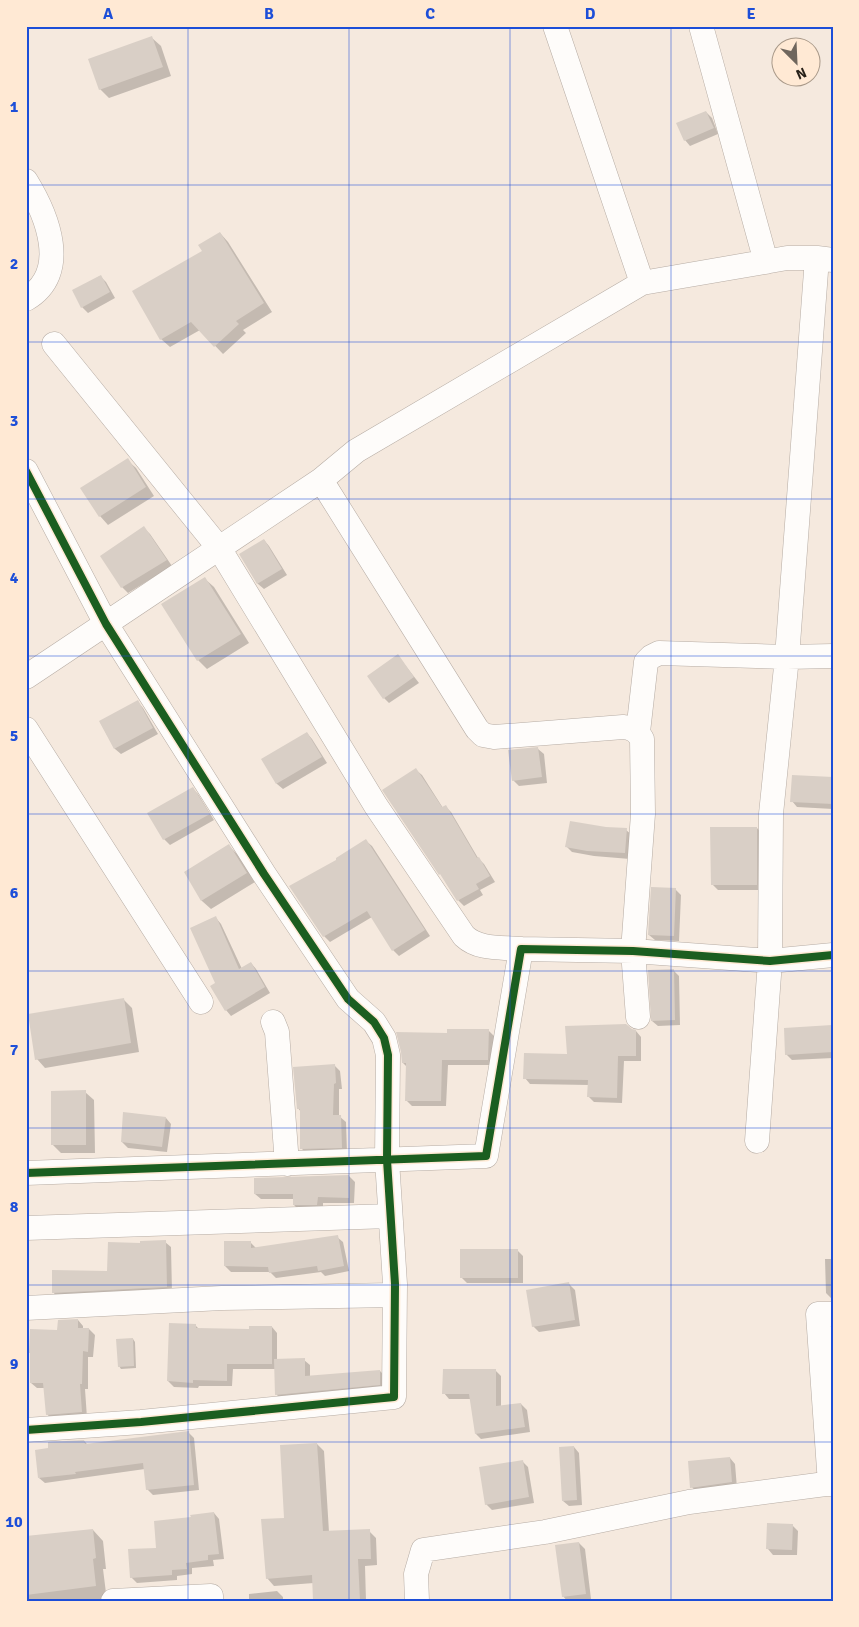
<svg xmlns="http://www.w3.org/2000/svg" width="859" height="1627" font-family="Signika,sans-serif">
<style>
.shadow{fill:#0003}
.building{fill:#d9cfc6}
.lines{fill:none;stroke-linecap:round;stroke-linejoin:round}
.minor-casing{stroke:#b6aca4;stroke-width:25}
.minor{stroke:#fefcfa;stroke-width:24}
.cycleway-casing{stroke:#ffe9d4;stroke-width:11}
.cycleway{stroke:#1b5e20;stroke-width:8}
.grid{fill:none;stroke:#1d4ed8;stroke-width:1;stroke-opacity:0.55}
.neatline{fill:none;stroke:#1d4ed8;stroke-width:2}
.grid-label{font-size:16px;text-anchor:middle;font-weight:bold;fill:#1d4ed8}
</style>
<rect width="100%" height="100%" fill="#f5e9de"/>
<path class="shadow" d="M152,38l9,8 10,30 -62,22 -9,-9z
M706,112l6,6 6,16 -28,12 -5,-6z
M220,233l8,9 44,70 -29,18 3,3 -23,21 -23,-24 -30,17 -9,-8 43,-88z
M100,276l6,6 9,16 -27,15 -6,-6 -9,-16z
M127,460l9,8 18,28 -46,29 -8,-9z
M144,528l6,6 22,32 -44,27 -6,-6z
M264,540l5,6 18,29 -23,14 -6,-5 -17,-29z
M205,579l9,8 35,56 -42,26 -9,-9 -35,-56z
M398,656l21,27 -30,20 -5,-5z
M138,702l5,6 15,26 -37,20 -6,-5 -15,-27z
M307,733l5,6 15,24 -44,26 -6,-5 -14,-25z
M538,749l6,5 3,29 -28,3 -6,-6z
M416,770l6,5 21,33 3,-1 5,5 27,46 6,6 11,18 -15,8 3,5 -19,11 -6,-6z
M833,778v31l-36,-2 -5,-6z
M193,789l5,5 16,26 -44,25 -6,-6z
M606,828l20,2 6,5 -2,24 -36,-3 -22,-4 -5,-5z
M757,828l5,6v56h-44l-6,-6z
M366,841l6,5 58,90 -31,20 -6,-6 -21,-33 -42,25 -6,-6 14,-76z
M229,846l9,9 17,27 -44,27 -9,-8 -17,-29z
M675,889l6,6 -2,46 -24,-1 -6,-5z
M216,918l5,6 21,45 9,-6 5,6 14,24 -39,23 -5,-6 -10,-27z
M673,970l6,6 1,49 -22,1 -6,-5z
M123,999l9,9 7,44 -94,16 -8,-9z
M831,1027l2,1v30l-41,2 -6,-6z
M488,1030l6,6v29h-46l-2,41h-34l-6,-6 1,-33 -4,-4 46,-29z
M636,1031l5,6v24h-17l-2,42 -28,-1 -6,-6 1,-11 -59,-1 -5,-6 43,-23z
M334,1065l6,6 2,18h-3v27l7,6 1,31 -40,1 -5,-5 -1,-37 -3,-4z
M85,1092l9,8 1,53h-34l-9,-9z
M166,1118l5,6 -4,28 -39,-4 -6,-6z
M349,1176l6,6 -1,21h-31v7l-23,1 -6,-6v-6h-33l-6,-5z
M337,1237l6,5 6,29 -24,5 -4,-4 -45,6 -6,-6h-39l-6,-6 26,-23 5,5z
M165,1242l6,5 1,45 -114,6 -5,-6 55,-19 33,-29z
M517,1250l6,6v27h-56l-6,-6z
M825,1259h8v41l-7,-7z
M569,1284l6,6 5,36 -41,6 -6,-6z
M78,1320l5,6v3h6l6,6 -2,22h-5v32h-3l2,29 -35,2 -5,-6 -2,-26h-8l-6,-5 27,-51z
M195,1325l4,4 51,1 22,-3 5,6v28l27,-1 6,5v12l70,-6 6,6v13l-104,10 -6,-6 -1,-25h-42l-1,17h-33l-1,2 -24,-1 -6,-6z
M133,1339l2,3 1,26 -15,1 -2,-3z
M495,1370l6,6v31l20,-3 6,6 3,22 -49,7 -5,-5 -5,-35h-22l-5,-6z
M188,1432l6,6 5,52 -46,5 -6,-6 -2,-20 -100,14 -6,-5 45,-37 4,4z
M317,1444l7,7 5,81 40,-1 7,7 1,27 -12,1 1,35h-51l-1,-18 -40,3 -7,-8 19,-59z
M574,1447l5,6 3,52 -13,1 -6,-5z
M730,1458l5,6 2,24 -40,5 -5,-6z
M522,1461l6,6 6,36 -42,7 -6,-6z
M214,1513l5,6 5,40 -11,1 1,6 -22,2v6l-15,2v4l-40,3 -6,-6 26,-28 35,-31z
M792,1525l6,6 -1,24h-24l-5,-6z
M93,1530l10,11 3,28h-3l4,32h-81v-32z
M579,1543l6,6 6,50 -24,2 -4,-5z
M277,1591l6,6v4h-34v-7z"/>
<path class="building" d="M152,36l11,31 -64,23 -11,-31z
M706,111l8,17 -30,13 -8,-18z
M220,232l44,71 -28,18 3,3 -25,23 -23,-25 -31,18 -28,-49 70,-40 -4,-6z
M101,275l9,17 -29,16 -9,-18z
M128,458l18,29 -47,30 -19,-29z
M144,526l23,34 -46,28 -21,-32z
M264,539l18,30 -25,15 -18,-30z
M205,577l36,57 -44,27 -36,-57z
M398,654l16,23 -31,22 -16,-23z
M138,700l15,28 -39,21 -15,-28z
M307,732l15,25 -46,27 -15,-25z
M538,747l4,30 -30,4 -4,-31z
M416,768l26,39 4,-2 31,53 2,-1 11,19 -14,8 3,5 -22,12 -17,-27 -1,1 -57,-85z
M792,775l41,2v27l-43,-2z
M193,787l17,27 -47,26 -16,-27z
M570,821l36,6 21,1 -2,25 -38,-2 -22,-4z
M710,827h47v58h-46z
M366,839l59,91 -33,21 -25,-40 -44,26 -34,-51 47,-26v-2z
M229,844l18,29 -46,28 -17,-29z
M651,887l25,1 -2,48 -26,-1z
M216,916l23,53 12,-7 14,25 -40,24 -15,-25 5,-3 -25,-55z
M674,969l1,51 -24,1 -3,-51z
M124,998l7,45 -96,17 -7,-46z
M626,1024l6,5 4,1v26h-18l-1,42 -30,-1 1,-17 -65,-1 1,-26 43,1 -2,-28z
M832,1025l1,27 -48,3 -1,-27z
M447,1029h42l-1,31h-46l-1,41h-36l1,-38h-4l-1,-11 -5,-20 51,1z
M335,1064l1,19 -2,1 -1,31h8l1,33 -42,1v-40h-3l-4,-42z
M86,1090v55h-35v-54z
M123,1112l43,5 -4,30 -41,-5z
M349,1175v23l-31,-1 -1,8h-24v-11h-39v-16z
M338,1235l6,31 -26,5 -1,-5 -48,7 -1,-6 -44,-1v-25h27v7z
M166,1240l1,47 -115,6v-23l55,1 1,-29 32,1v-2z
M460,1249h58v29h-58z
M569,1282l6,38 -43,7 -6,-37z
M78,1319v9h11l-1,24 -5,-1 -1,33h-2l2,28 -36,3 -3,-32h-13v-30h-1l1,-24 27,1 1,-10z
M169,1323l27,1v4l53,1v-3h23v38h-45v17l-34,-1v3l-26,-2z
M133,1338l1,28 -16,1 -2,-28z
M305,1358v18l75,-6v15l-105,10 -1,-36z
M443,1369h53v37l25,-3 4,24 -50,7 -6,-40h-27z
M189,1431l5,54 -48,5 -3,-27 -68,9 1,2 -38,4 -3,-28 13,-2v-6l36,-2 1,4z
M317,1443l6,88 47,-2 1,30h-13l2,42h-47l-1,-26 -46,4 -5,-60 23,-1 -4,-73z
M574,1446l3,54 -15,1 -3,-54z
M730,1457l2,25 -42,6 -2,-27z
M523,1460l6,37 -44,8 -6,-38z
M214,1512l5,42 -11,1v5l-22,3 1,6 -15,1v5l-42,3 -2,-29 28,-1 -2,-27 37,-4 -1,-2z
M767,1523l26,1 -1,26 -26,-1z
M93,1529l3,29 -3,1 3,27 -70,9v-59z
M579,1542l7,52 -24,3 -7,-52z"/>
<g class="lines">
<defs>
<path id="minor" d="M555,26l87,257 145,-25h30l16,2
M701,26l65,236
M26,181c21,34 45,92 0,118
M54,344l165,204 157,258 88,130c15,14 37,11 57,13
M26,471l80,153 158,250 84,125 26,23 10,16 4,17 -1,105 8,124 -1,113 -253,25 -115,8
M321,480l156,249 6,6 11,2 129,-10c10,1 14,4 19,12l1,75 -10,137 5,66
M26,677l295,-197 35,-29 286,-168
M26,729l175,273
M638,732l8,-70 5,-5 8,-4 128,4 46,-1
M273,1022l4,10 10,132
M757,1141l13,-180 1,-147 16,-157 30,-399
M26,1173l460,-17 35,-207 112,2 137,10 63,-6
M26,1228l364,-12
M26,1308l196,-10 172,-3
M830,1484l-12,-170h15
M113,1601l98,-5v5
M417,1601l-1,-27 7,-24 122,-18 144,-30 144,-19"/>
</defs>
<use href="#minor" class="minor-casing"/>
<use href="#minor" class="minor"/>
<defs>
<path id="cycleway" d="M26,471l80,153 158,250 84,125 26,23 10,16 4,17 -1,105 8,124 -1,113 -253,25 -115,8
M26,1173l460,-17 35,-207 112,2 137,10 63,-6"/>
</defs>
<use href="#cycleway" class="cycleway-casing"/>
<use href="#cycleway" class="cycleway"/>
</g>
<path class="grid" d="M188,26v1575M349,26v1575M510,26v1575M671,26v1575M26,185h807M26,342h807M26,499h807M26,656h807M26,814h807M26,971h807M26,1128h807M26,1285h807M26,1442h807"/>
<rect width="859" height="1627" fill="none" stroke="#ffe9d4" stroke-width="55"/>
<g transform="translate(796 62) rotate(156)"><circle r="24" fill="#ffe9d4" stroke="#a99989"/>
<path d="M0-4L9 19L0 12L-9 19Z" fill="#6f665d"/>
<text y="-8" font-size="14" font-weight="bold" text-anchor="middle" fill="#272018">N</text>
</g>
<rect x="28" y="28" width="804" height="1572" class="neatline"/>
<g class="grid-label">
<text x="108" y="19">A</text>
<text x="269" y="19">B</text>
<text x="430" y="19">C</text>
<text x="590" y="19">D</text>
<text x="751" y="19">E</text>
<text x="14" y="112">1</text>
<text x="14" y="269">2</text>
<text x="14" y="426">3</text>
<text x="14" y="583">4</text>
<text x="14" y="741">5</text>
<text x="14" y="898">6</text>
<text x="14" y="1055">7</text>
<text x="14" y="1212">8</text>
<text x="14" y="1369">9</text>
<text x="14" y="1527">10</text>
</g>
</svg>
